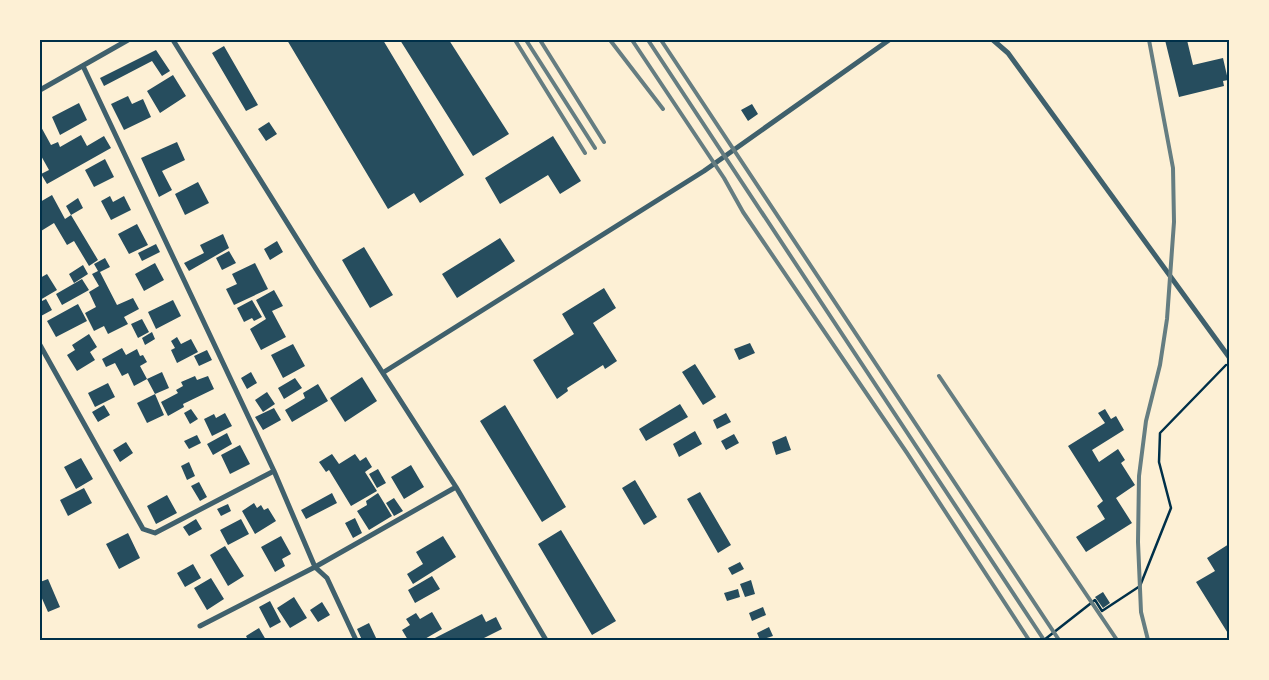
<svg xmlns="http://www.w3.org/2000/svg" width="1269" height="680" font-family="'Work Sans',sans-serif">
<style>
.building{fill:#264d5e}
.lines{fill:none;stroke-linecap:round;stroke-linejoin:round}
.path{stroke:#003049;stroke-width:2.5}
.minor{stroke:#3f606c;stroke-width:5}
.rail{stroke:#657d81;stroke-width:4}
.neatline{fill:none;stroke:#003049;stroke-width:2}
</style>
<rect width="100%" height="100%" fill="#fdf0d5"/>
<path class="building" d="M287,40h96l81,135 -44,28 -6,-10 -26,16z
M400,40h49l60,94 -36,22z
M1165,40h22l6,25 30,-7 5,22 -5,1 1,5 -45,11z
M224,46l34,59 -12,6 -34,-58z
M156,50l14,21 -8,5 -10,-15 -48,25 -4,-8z
M173,75l13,21 -26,17 -13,-22z
M128,96l4,8 11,-5 8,18 -27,13 -13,-26z
M79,103l8,17 -27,15 -8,-18z
M752,104l6,10 -10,7 -7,-11z
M269,122l8,12 -11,7 -8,-12z
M40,125l11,20 7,-3 2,5 21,-12 6,11 17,-10 7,12 -64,36 -6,-10 8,-4 -9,-16z
M553,136l28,45 -21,13 -12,-19 -48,29 -15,-26z
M177,142l8,18 -23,11 10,19 -13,7 -18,-39z
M105,159l9,18 -20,10 -9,-17z
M198,182l11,21 -24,12 -10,-21z
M52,195l13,24 6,-4 27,45 -9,6 -15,-25 -7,4 -13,-22 -13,8 -1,-29z
M110,196l3,6 11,-6 7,14 -20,10 -10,-19z
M78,198l5,10 -12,7 -5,-9z
M137,224l11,21 -19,9 -11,-20z
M223,234l6,14 -40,23 -5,-8 20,-10 -4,-8z
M500,238l15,23 -58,37 -15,-24z
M277,241l6,11 -13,8 -6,-11z
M156,244l4,8 -18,9 -4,-8z
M364,247l29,48 -23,13 -28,-48z
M229,251l7,12 -14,7 -6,-12z
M105,258l5,9 -10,5 17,33 16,-7 6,11 -15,8 4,7 -20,10 -4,-8 -10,5 -9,-18 11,-6 -7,-15 10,-6 -7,-12 6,-3 -4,-7z
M155,263l9,17 -20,11 -9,-17z
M255,263l13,26 -34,16 -8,-16 11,-5 -5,-10z
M83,265l5,9 -14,9 -5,-9z
M47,274l10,16 -17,10v-22z
M82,279l7,11 -27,15 -6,-11z
M604,288l12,20 -23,15 24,38 -12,8 -2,-4 -36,23 1,3 -11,8 -24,-39 41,-26 -12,-20z
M274,290l9,16 -11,5 14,26 -25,13 -11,-21 16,-10 -10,-19z
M46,299l6,11 -11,6 -1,-14z
M173,300l8,16 -25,13 -8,-17z
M252,300l10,17 -8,4 -2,-3 -8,4 -7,-14z
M78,304l9,17 -31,16 -9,-16z
M142,319l7,13 -11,6 -7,-14z
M152,332l3,7 -10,6 -3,-7z
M89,334l8,13 -7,5 5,8 -18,11 -10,-16 8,-5 -3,-5z
M177,337l4,7 10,-5 7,13 -21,11 -6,-13 4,-2 -4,-7z
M750,343l5,10 -16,7 -5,-11z
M293,344l12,22 -22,12 -12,-23z
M122,348l4,7 11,-6 3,7 3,-1 4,7 -7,4 7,13 -13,7 -6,-13 -6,3 -7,-13 -9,4 -4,-8z
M207,350l5,10 -13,6 -5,-10z
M695,364l21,33 -13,8 -21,-33z
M162,372l7,16 -14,6 -8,-15z
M251,372l6,11 -10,6 -6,-11z
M195,376l2,4 11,-4 6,13 -31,15 1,3 -16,9 -7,-14 17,-9 -2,-3 7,-4 -2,-4z
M362,377l15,24 -32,21 -15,-24z
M295,378l7,10 -18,11 -6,-11z
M108,383l7,14 -20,10 -7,-14z
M318,384l10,17 -36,21 -7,-12 20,-12 -2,-5z
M267,392l8,12 -12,8 -8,-12z
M155,394l9,21 -17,8 -10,-20z
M680,404l8,13 -42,24 -7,-12z
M104,405l6,10 -12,7 -6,-10z
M505,405l61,102 -24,15 -62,-101z
M274,408l7,12 -18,10 -8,-13z
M191,409l7,10 -8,5 -6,-11z
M1105,409l6,10 5,-3 8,14 -32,20 7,12 19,-13 7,11 -4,3 14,22 -19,13 16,25 -46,29 -10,-15 29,-18 -8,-13 6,-5 -35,-55 37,-23 -7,-10z
M225,413l7,13 -20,10 -8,-17 10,-5 2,4z
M726,413l5,9 -14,7 -4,-9z
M695,431l7,13 -23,13 -6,-13z
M227,433l5,11 -19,11 -6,-11z
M734,434l5,9 -13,7 -5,-9z
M197,435l4,8 -12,6 -5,-8z
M786,436l5,14 -15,5 -4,-13z
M126,442l7,11 -13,9 -7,-12z
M240,445l10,19 -20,10 -9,-19z
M332,454l7,10 16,-10 5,7 6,-4 6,10 -7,5 12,19 -26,15 -22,-36 -3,2 -7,-10z
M81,458l12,21 -17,10 -12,-22z
M189,462l6,14 -8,4 -6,-14z
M411,465l13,22 -20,12 -13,-22z
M378,469l8,14 -9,5 -8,-14z
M635,480l22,37 -13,8 -22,-37z
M199,482l8,15 -7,4 -9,-15z
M84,488l8,15 -24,13 -8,-16z
M700,492l31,53 -13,8 -31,-54z
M332,493l5,10 -31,16 -5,-9z
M378,493l14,23 -23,14 -12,-19 10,-6 -1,-4z
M167,495l10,18 -21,11 -9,-18z
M394,498l9,13 -9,5 -8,-13z
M254,503l3,5 4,-3 3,5 4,-2 8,13 -21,13 -13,-23z
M228,504l3,7 -10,5 -4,-7z
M355,518l7,15 -9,5 -8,-15z
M196,519l6,10 -13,7 -6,-9z
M241,519l8,15 -21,11 -8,-15z
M561,530l55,91 -24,14 -54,-91z
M128,533l12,25 -21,11 -13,-25z
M281,536l10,18 -9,5 3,7 -10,6 -14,-25z
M443,536l13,21 -43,27 -6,-10 16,-10 -7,-12z
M1229,544v91l-33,-53 19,-11 -8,-13z
M225,546l19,30 -16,10 -18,-31z
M740,562l4,7 -12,6 -4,-7z
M193,564l8,14 -16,9 -8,-14z
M432,576l8,13 -25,14 -7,-13z
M211,578l13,21 -17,11 -13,-22z
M48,579l12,28 -12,5 -8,-18v-12z
M751,580l4,14 -10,3 -5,-13z
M738,589l2,8 -13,4 -3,-8z
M1103,592l7,11 -7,5 -8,-11z
M294,597l13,21 -17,10 -13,-20z
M270,601l11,21 -11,6 -11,-21z
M322,602l8,13 -12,7 -8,-12z
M763,607l3,8 -14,6 -3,-8z
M432,612l10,17 -19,11h-15l-6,-10 8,-5 -4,-6 10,-6 4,6z
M482,614l4,8 10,-5 6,12 -22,11h-49z
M369,623l8,17h-15l-5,-11z
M769,627l4,9 -13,4 -3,-7z
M259,628l7,12h-18l-2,-4z"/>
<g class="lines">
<path class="path" d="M1044,640l51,-40 7,11 38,-25 31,-78 -12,-46 1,-29 66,-68"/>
<path class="minor" d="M173,40l143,229 140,218 90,153
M993,40l15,13 221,304
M83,66l191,405 41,96 12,11 29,62
M40,90l88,-50
M40,345l103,184 12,4 119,-62
M384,372l320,-201 185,-131
M200,626l115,-59 141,-80"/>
<path class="rail" d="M515,40l70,113
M526,40l69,108
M540,40l64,102
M610,40l53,69
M632,40l92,138 19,34 164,241 122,187
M648,40l396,600
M661,40l398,600
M939,376l178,264
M1148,640l-7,-28 -3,-70 1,-66 7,-55 14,-56 7,-46 7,-97 -1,-54 -24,-128"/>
</g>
<rect width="1269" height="680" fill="none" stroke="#fdf0d5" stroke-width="82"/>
<rect x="41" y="41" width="1187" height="598" class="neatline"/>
</svg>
